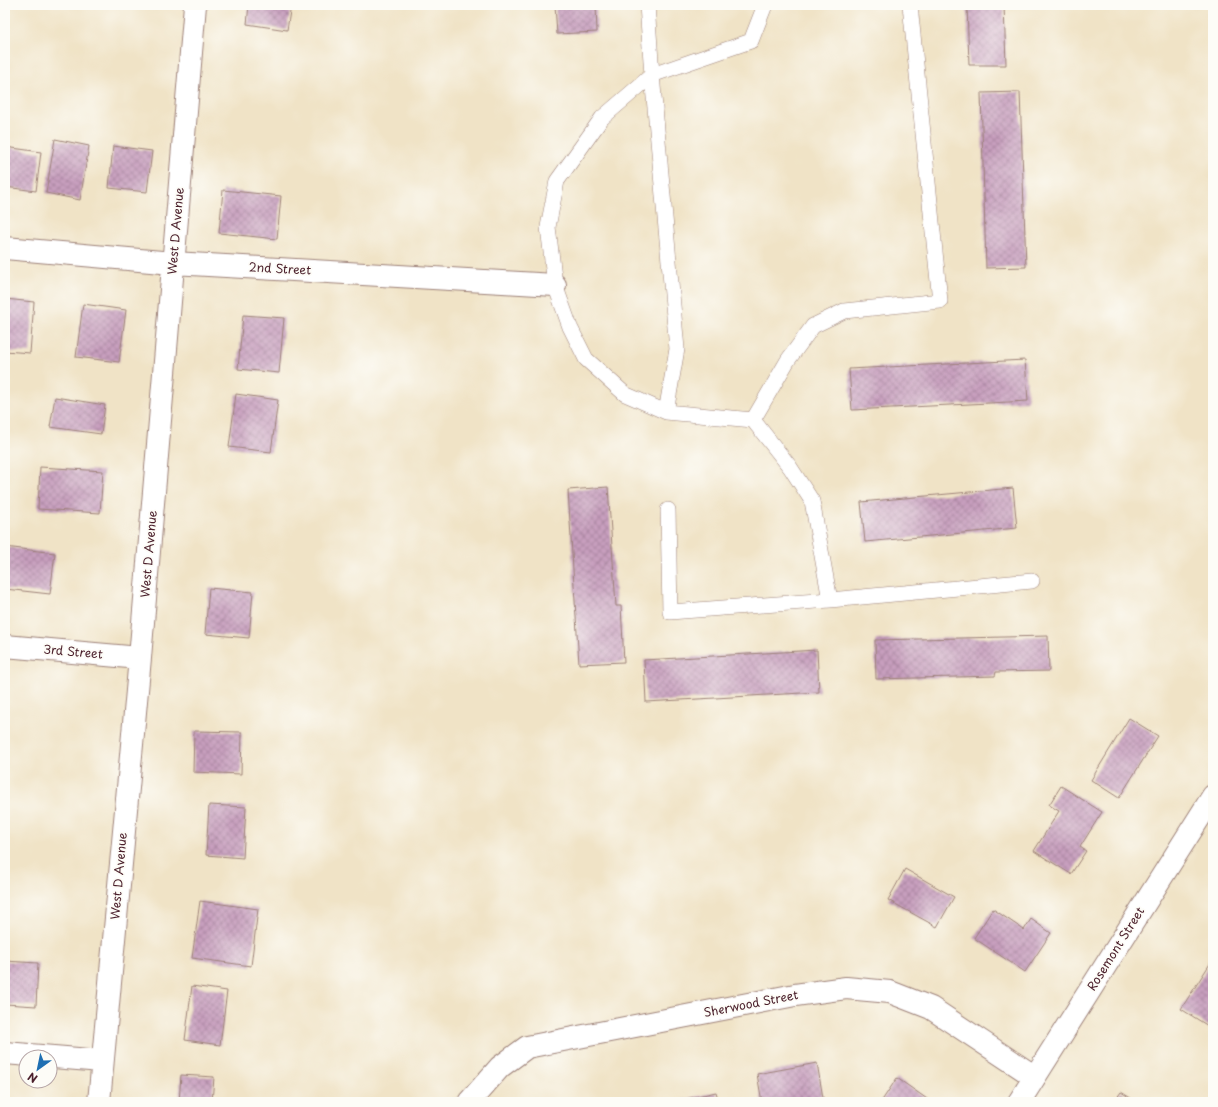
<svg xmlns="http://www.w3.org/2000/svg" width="1218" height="1107" font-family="'Playpen Sans',sans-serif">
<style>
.building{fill:url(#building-cross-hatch)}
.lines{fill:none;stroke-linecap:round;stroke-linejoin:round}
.lane-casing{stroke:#9d8178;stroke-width:16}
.street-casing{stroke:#9d8178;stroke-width:24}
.lane{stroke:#fff;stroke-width:15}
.street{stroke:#fff;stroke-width:22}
.labels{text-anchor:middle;stroke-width:3.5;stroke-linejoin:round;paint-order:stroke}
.street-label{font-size:12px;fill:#4a1f2b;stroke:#fdfcf7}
</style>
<defs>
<pattern id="building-cross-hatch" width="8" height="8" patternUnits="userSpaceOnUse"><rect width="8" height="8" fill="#c79fbe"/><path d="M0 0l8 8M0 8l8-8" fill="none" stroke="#a4819b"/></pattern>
</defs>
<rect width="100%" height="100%" fill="#fdfcf7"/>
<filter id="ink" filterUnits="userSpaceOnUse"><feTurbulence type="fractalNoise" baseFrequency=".025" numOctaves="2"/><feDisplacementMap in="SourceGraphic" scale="8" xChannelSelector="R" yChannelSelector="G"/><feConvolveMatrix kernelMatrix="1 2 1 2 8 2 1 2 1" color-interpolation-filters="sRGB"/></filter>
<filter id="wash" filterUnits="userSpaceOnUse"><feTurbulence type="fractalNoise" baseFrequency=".012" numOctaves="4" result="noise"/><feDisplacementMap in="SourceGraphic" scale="16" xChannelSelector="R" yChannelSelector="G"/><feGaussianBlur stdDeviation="0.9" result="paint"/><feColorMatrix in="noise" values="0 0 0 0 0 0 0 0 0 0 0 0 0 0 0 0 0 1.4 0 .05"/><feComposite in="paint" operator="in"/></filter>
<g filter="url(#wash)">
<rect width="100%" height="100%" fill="#f0e3c6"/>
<g id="blocks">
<path class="building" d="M249,5h42l-4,25 -40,-6z
M555,5h41l1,27 -40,2z
M967,5h37l2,60h-37z
M1020,92l6,175 -40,1 -5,-175z
M55,139l34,7 -9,54 -34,-7z
M113,146l39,5 -5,41 -38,-4z
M5,147l36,5 -5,39 -31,-4z
M223,190l58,6 -4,43 -58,-6z
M5,299l29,3 -4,51 -25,-2z
M83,304l43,6 -7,52 -43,-5z
M243,315l41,3 -5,55 -41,-4z
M1025,360l3,41 -176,9 -3,-41z
M236,394l42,6 -7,52 -42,-5z
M55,397l50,8 -4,29 -51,-7z
M40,467l63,4 -3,42 -62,-4z
M608,487l8,119h5l3,56 -45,2 -11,-174z
M1013,488l4,40 -152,14 -4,-40z
M5,547l50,6 -5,41 -45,-5z
M209,588l44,4 -4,46 -44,-4z
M1048,636l1,35 -53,1 -1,4 -119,3 -1,-39z
M817,650l2,42 -173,10 -2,-42z
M1129,718l29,18 -39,62 -28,-18z
M194,731l48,1 -1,42 -48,-2z
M1061,786l41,26 -22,35 6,4 -15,23 -37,-23 25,-40 -10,-6z
M209,805l37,2 -3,51 -37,-3z
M905,869l49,28 -17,30 -49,-27z
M200,901l58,8 -7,57 -59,-8z
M993,909l31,21 7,-11 20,14 -26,39 -51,-34z
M1213,959v70l-32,-20z
M5,961l33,2 -2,43 -31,-2z
M192,986l35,5 -7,54 -35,-5z
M817,1063l6,35 -21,4h-40l-5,-28z
M181,1075l33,2 -2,25h-33z
M897,1078l33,23 -1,1h-48z
M716,1092l3,10h-42v-1z
M1121,1092l16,10h-23z"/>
</g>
</g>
<g filter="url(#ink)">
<use href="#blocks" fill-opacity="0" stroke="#9d8178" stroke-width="1"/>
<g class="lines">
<defs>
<path id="lane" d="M647,5l5,70 -50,43 -45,63 -9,46 7,58 15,42 16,32 39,35 41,18 87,8 35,-60 25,-34 31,-15 96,-10 -30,-296
M666,412l11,-63 -25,-274 99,-34 14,-36
M753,420l37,47 22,34 18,99 202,-19
M668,510l2,102 160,-12"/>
<path id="street" d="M5,248l168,15 382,22
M5,646l135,12
M5,1053l97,8
M99,1102l41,-444 55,-653
M469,1102l31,-35 27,-20 268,-52 51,-7 44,4 41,16 104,69
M1019,1102l194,-306"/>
</defs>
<use href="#lane" class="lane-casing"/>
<use href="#street" class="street-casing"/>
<use href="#lane" class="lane"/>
<use href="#street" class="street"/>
</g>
</g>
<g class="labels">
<g class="street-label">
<text transform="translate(176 231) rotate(-85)" y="4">West D Avenue</text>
<text transform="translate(280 269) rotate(3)" y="4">2nd Street</text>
<text transform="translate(149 554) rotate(-85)" y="4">West D Avenue</text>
<text transform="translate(73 652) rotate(5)" y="4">3rd Street</text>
<text transform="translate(119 876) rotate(-85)" y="4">West D Avenue</text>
<text transform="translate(1116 949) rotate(-58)" y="4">Rosemont Street</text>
<text transform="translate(751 1004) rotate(-11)" y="4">Sherwood Street</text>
</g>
</g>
<rect width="1218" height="1107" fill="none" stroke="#fdfcf7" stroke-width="20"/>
<g transform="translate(38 1069) rotate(213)"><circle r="19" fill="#fdfcf7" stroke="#b5a4a5"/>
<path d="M0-3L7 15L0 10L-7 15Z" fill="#1f6fb2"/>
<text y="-6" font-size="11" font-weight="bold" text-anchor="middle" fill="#4a1f2b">N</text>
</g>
</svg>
